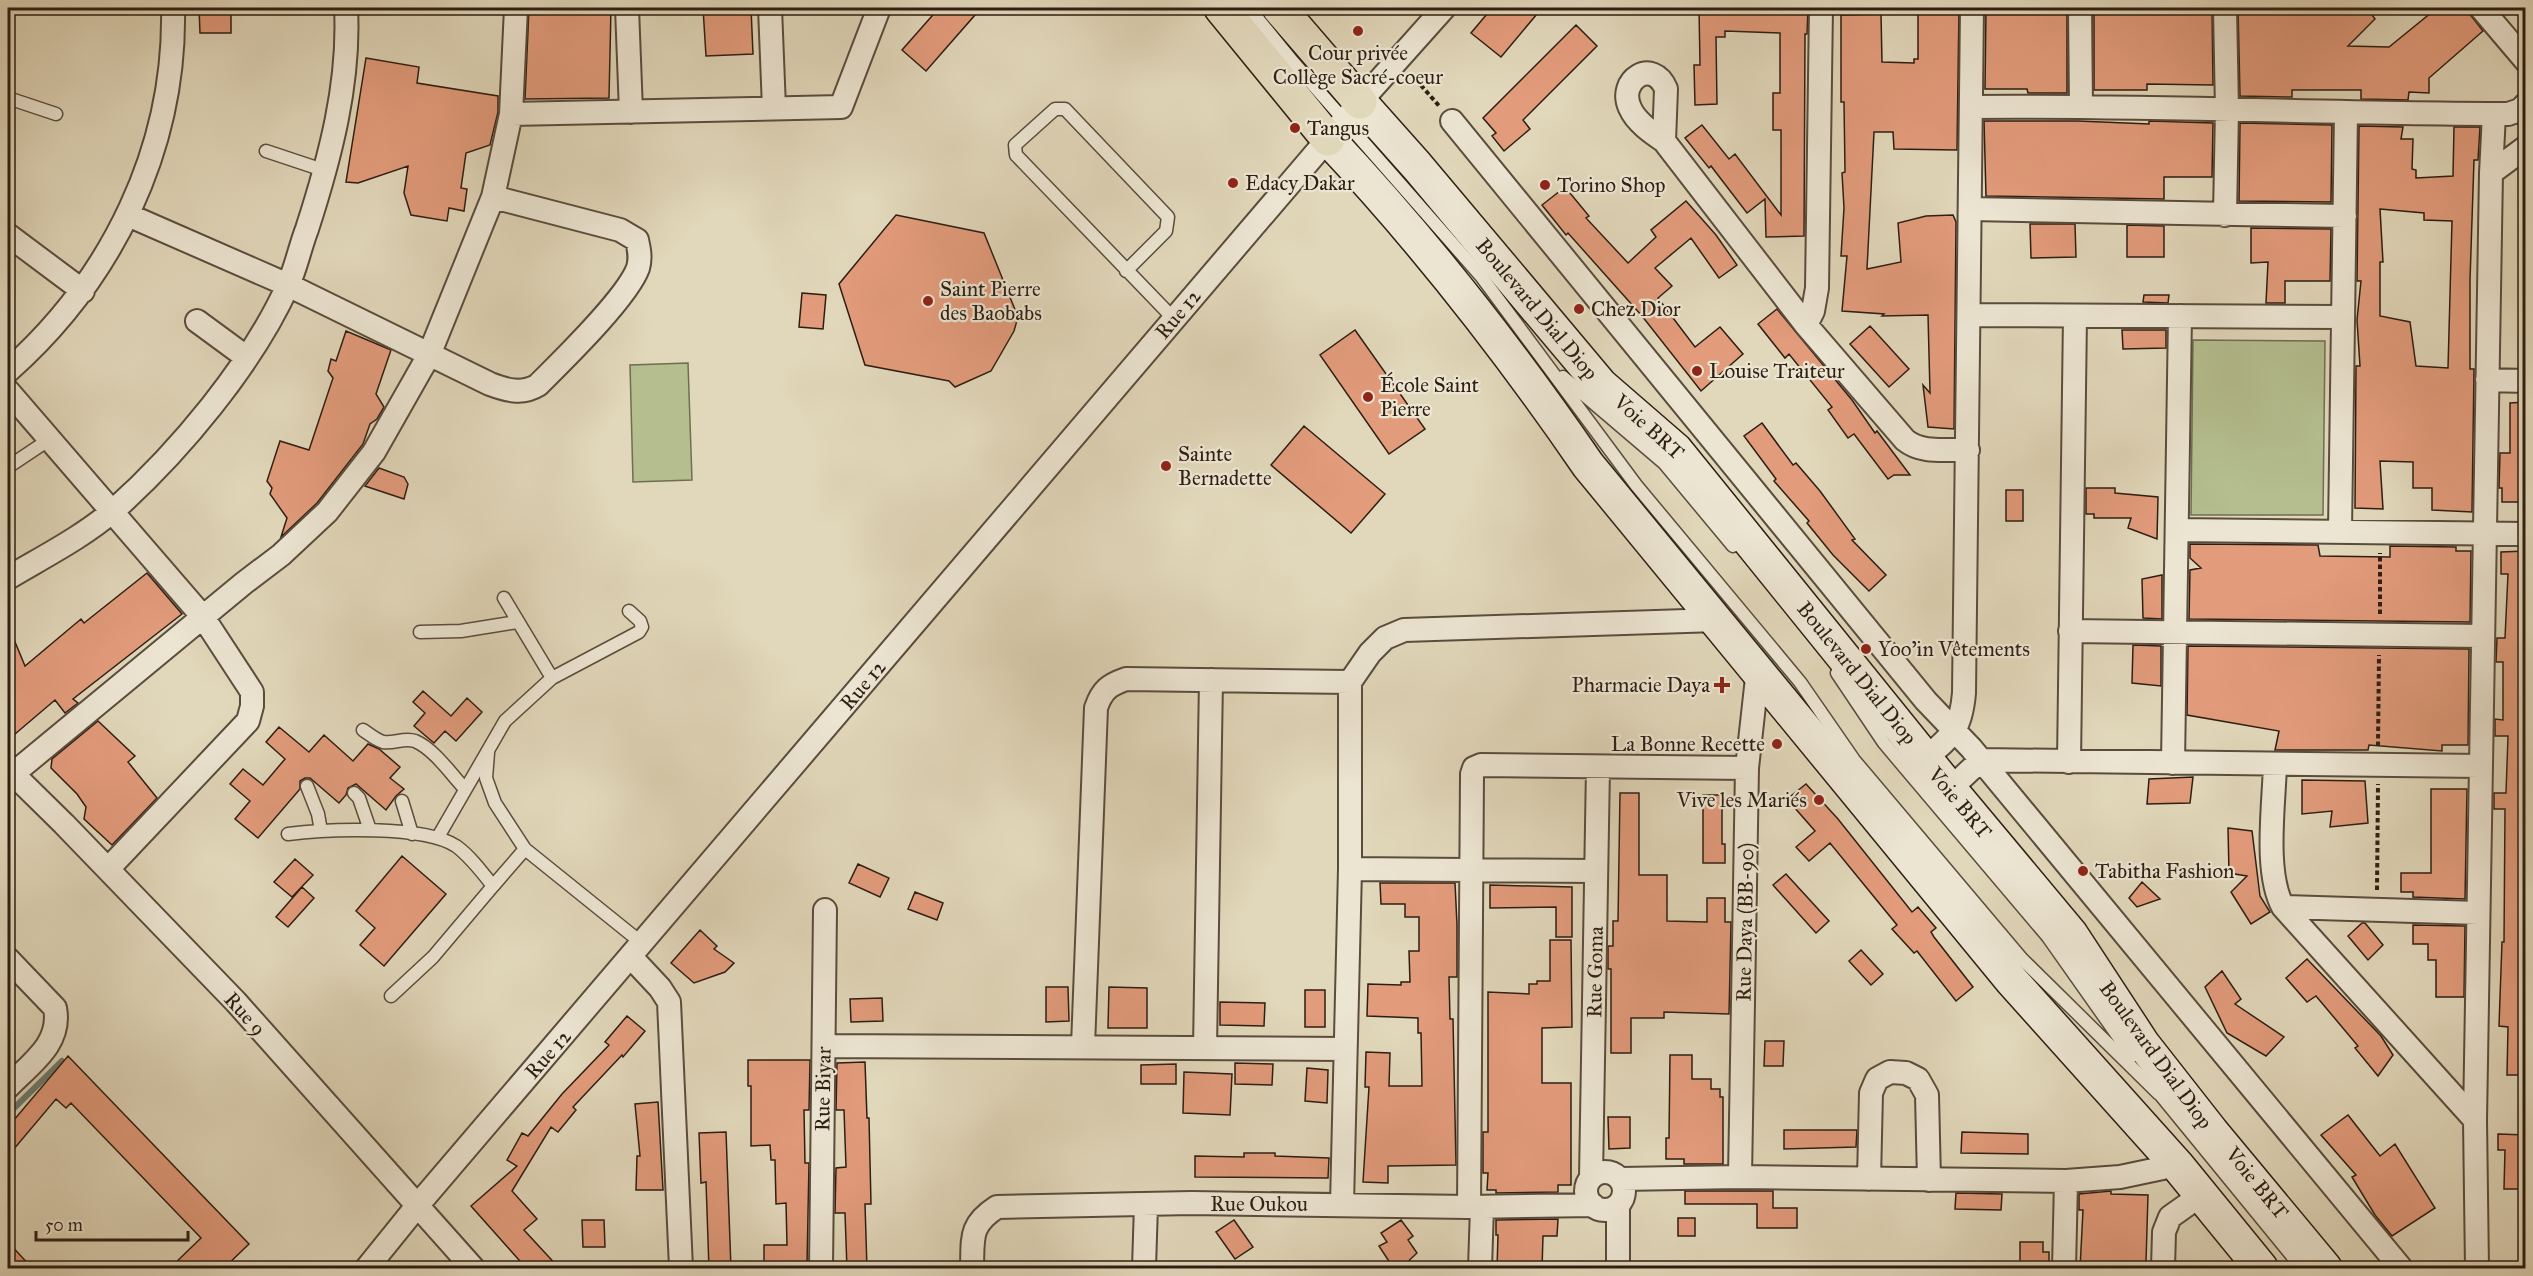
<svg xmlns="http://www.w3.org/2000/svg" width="2533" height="1276" font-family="'IM FELL Great Primer',serif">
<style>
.grass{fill:#b4be8f;stroke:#706e51;stroke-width:1.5}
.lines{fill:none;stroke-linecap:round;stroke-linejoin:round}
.stream{stroke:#6b7c71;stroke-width:6}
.building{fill:#e29b7b;stroke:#2d1e13;stroke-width:1.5;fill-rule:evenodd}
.lane-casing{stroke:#5a4c3d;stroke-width:15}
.street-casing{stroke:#5a4c3d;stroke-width:26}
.secondary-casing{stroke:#2d1e13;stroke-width:36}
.primary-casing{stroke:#2d1e13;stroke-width:36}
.path{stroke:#2d1e13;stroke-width:4;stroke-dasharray:4.5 3;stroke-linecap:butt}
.lane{stroke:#ece5d2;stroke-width:12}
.street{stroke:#ece5d2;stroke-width:22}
.secondary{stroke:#ece5d2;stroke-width:33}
.primary{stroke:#e1d7ba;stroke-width:33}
.poi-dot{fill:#8f2418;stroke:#ece5d2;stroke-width:2}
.labels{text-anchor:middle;stroke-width:4.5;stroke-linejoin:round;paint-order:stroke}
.poi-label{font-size:21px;fill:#2d1e13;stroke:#ece5d2;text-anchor:start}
.street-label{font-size:21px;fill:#2d1e13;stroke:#ece5d2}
</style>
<rect width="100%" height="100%" fill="#e1d7ba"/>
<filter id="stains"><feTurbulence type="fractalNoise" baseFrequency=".00333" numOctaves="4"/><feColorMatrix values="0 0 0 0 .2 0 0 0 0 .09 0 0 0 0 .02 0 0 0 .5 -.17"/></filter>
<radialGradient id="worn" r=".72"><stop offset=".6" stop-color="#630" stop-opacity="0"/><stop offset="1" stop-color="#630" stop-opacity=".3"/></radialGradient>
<path class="grass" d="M2193,340l132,1 -2,174h-132z
M688,363l4,117 -59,2 -3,-117z"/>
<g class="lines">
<path class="stream" d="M8,1114l54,-53"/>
</g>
<path class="building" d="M199,8h32v25h-31z
M529,8h82l-2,90 -84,1z
M703,8h48l2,46 -47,2z
M939,8h27l9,7 -49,56 -24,-21z
M1492,8h50l-41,49 -30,-24z
M1699,8h109l-1,26h-2l-1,202 -38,1 -1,-38 -18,14 -36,-47 -2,2 -24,-30 17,-13 27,34 6,-5 46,61v-85h-8v-37h7v-60l-55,-2v6h-9l1,67 -22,1 -1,-40h6z
M1918,8h41l-2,142 -63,-1 -1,-17h-19l-7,137 34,-7 -3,-39 28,-7 27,-1 3,7 -2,207 -26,-2 -5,-42 7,8 -2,-78 -46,1 2,-2 -42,-3 5,-55h-6l3,-48 -2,-35 3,-1 -1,-70h-3v-87l40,-1 1,48 32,1v-4h4z
M1986,8h81v85h-39l-1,-4h-42z
M2094,8h118l1,77 -66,-1v6h-53z
M2238,8h129l8,11 -27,27 41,1 48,-39h28l18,23 -54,47v15l-20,-1 -1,8 -47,-1v-9h-69v7l-52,-1z
M1576,25l21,21 -74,74 7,9 -26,22 -12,-15 4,-3 -13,-15z
M366,58l53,9 -2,16 81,13v16l-8,33 -24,8 -5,35 6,1 -3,22 -15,-3 -2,13 -36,-6 -7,-22 4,-27 -50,17 -12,-1z
M1984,121h94l71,3v-3l64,2 -1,54h-48v22l-178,-3z
M2240,123l92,2 -1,77 -92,-1z
M2359,126l44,1 -2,12h12l-1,30 4,1v8l37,-2 1,-49h26l-2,33h-4l-4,120v89h4l-2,143 -40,-2v-22h-19v-26l-33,-1 3,48 -28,-1 1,-142h4l-3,-46 4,-39h-4zM2380,209l44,4v7l28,1 -4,147 -32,-2 -6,-44 -30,-6v-54h3z
M1565,187l24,29 -3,2 42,45 28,-26 -5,-7 35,-29 30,34 21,30 -18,13 -28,-40 -36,30 17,18 -14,12 37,49 25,-20 23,27 -42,37 -59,-75 -74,-83 -2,2 -24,-30z
M896,215l88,18 34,84 -4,14 -23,40 -36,16 -6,-6 -84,-16 -26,-81z
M2030,224h45l1,33 -45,1z
M2127,225l37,1v31h-37z
M2251,228l80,1 -1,52h-45v22h-19l2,-41 -17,1z
M802,293l24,2 -3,34 -24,-2z
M2144,295h25l-1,8 -25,-1z
M1777,309l75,91 23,33 2,-2 33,44h-16l-6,4 -34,-45 -6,4 -20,-28 4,-3 -43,-53 -4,4 -27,-34z
M1870,326l39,43 -20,18 -39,-43z
M1355,330l70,99 -36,25 -69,-99z
M2122,330h44v18l-43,1z
M346,331l45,19 -15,44 8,13 -7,12 -7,5 -7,20 -46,59 -36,34 6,-19 -17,-24 2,-6 -5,-7 13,-40 29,9 24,-72 -5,-7 3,-12 5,2z
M2526,402v100h-24v-14h-3l1,-35h10v-50z
M1762,423l31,42 3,-2 24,28 35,48 -3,1 34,35 -17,16 -36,-36 -26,-32 2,-2 -35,-40 2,-2 -32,-43z
M1304,426l81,68 -34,39 -80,-68z
M379,468l25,9 4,7 -4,15 -39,-13z
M2086,488h29v5l43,4 -1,42 -29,-11 3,-10h-37v-4h-8z
M2006,490h17v31h-17z
M2190,544l128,1 2,11 70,1v-11l66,1v4h15l-1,71 -281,-3 1,-49 11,-2 -11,-10z
M2526,551v396l-3,95h3v33h-19l1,-48 -9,-1 3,-84h2l1,-133h-11v-16h12l2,-57h-13v-17l8,1v-58h-7l1,-24h8l3,-64h-7v-22z
M147,573l35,41 -109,85 5,4 -13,10 -10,-13 -47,40v-115l17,41 56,-47 3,4z
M2162,575v44l-19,-1 -1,-39z
M2133,645l28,1v40l-29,-3z
M2188,646l281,3 -1,96h-26v6l-73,-6 -1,5h-93l4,-19 -92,-16z
M423,691l28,25 16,-18 15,14 -26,29 -11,-10 -11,12 -20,-17 11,-13 -12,-11z
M98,721l37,35 -7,6 29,36 -45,47 -28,-26 2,-12 -9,-13 -26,-26 1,-9z
M279,727l30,25 15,-17 29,26 15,-17 11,5 21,18 -10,11 14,11 -8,7 -10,14 -30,-26 -8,4 -2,7 -7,8 -29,-25h-5l-5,3v8l-42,49 -23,-19 15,-18 -20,-17 13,-15 20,16 22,-26 -19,-17z
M2193,777l-3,26 -43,1 2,-25z
M2302,780l63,1 3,42 -38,4 2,-16 -30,3z
M1806,784l32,35 74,93 6,-5 18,21 -5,4 3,5 39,50 -17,14 -39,-50 -3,2 -22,-24 5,-4 -67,-82 -21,18 -13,-14 19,-16 -28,-32z
M2431,789h36l-2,110 -52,-2v-5h-12v-19h30z
M1620,793h19v82h28v46l40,1v-24h18v24h6l-2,92 -65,-2v6h-33v35h-20v-84h-3v-23h5v-25h5z
M1703,795h19v49h3v19h-22z
M2228,828l24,3 8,65 10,16 -19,12 -20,-32 16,-16 -18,-3z
M402,856l44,38 -62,72 -24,-21 15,-17 -19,-17z
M295,859l18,16 -21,22 -18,-15z
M858,864l31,14 -9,19 -31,-14z
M1786,874l43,47 -13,12 -43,-48z
M2142,882l18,17 -23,8 -8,-9z
M1380,883h75l2,42v52h-8l1,42h3l3,146 -68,1v17l-25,-1 6,-95h-4l1,-35 24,1 -1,33h33l-1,-53h-3v-15l-51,-2 1,-32 33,1v-3h9l-1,-31h10v-34h-14v-13h-24z
M1490,885l82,2v50h-16v-30l-66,1z
M302,887l12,11 -26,29 -12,-10z
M915,892l28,11 -6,17 -29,-11z
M2362,923h3l18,22 -15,15 -20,-24z
M2413,925l52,1 -1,71h-28v-37h-8v-16h-15z
M700,930l17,16 -3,3 20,14 -9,9 -31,11 -23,-20z
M1550,940h21l1,87 -30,1v55h29v102h-13v7l-62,1v-3h-9l1,-17h-5v-41h5v-140l41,2v-10h8v-3h13z
M1861,950l22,24 -12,11 -22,-24z
M2307,959l74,77 12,19 -15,21 -23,-28 3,-2 -42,-50 -9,6 -21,-24z
M2222,971l19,28 -6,5 49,33 -18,19 -39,-23 -22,-46z
M1046,987h22l1,34 -23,1z
M1109,987l38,1v40h-39z
M1305,990h20v37h-20z
M882,998l1,23 -32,1 -1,-23z
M1220,1002l45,1 -1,23 -44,-1z
M627,1016l18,15 -22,26 -1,-2 -49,52 3,3 -18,22 -7,-5 -39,64 25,28 -13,11 36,39h-33l-56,-63 46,-40 -10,-6 15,-27 6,3 34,-42 47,-49 -4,-3z
M1765,1041h19l-1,25h-19z
M1670,1055h22v24h19v10h9v8h3v67h-39v-5h-18v-21h3z
M68,1056l181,188 -26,25h-54l32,-31 -130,-135 -5,5 -10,-9 -48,57v-29z
M748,1060h62l-1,50h-5l1,53h4l-2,102h-43v-20h23l-1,-42 -10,1 -1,-44h-4l-1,-15 -19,1v-60h-3z
M865,1062l2,56h2l2,86h-6l2,65h-20l-2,-56h-10l1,-45 10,-1 -2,-57h-8l1,-47z
M1235,1063l38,1 -1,21 -37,-1z
M1176,1064v20h-35v-19z
M1307,1068l21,2 -1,33 -22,-2z
M1184,1072l48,2 -2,41 -47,-2z
M658,1102l5,88h-27l1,-34h3l-5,-52z
M2348,1115l32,41 15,-12 40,64 -43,28 -17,-21 -23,-38 4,-2 -35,-40z
M1608,1117h22v31l-21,1z
M1784,1130h73l-1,17 -72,2z
M726,1132l5,137h-22l-3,-87 -5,1 -2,-50z
M1962,1132l66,2v20l-67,-1z
M2498,1134l28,1v54h-22l1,-39h-7z
M1244,1153h31v3l54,2 -1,20 -133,-1v-21l49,1z
M1685,1191h88v17h24v20h-40v-24h-72z
M2111,1191v3l37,1 -2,67h-50v7h-16l3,-59h-4v-16z
M1956,1193l46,1 -1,16 -46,-1z
M1678,1218h17v18h-17z
M1558,1219l-1,17h-14l-1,33h-45l1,-34h-2v-15z
M582,1220h22l1,27h-22z
M1234,1220l19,27 -18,12 -19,-27z
M1401,1220l12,16 -5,4 9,13 -17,16h-6l-15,-23 8,-4 -6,-9z
M8,1242l25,27h-25z
M2020,1242h23v10h6v17h-29z"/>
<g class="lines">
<defs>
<path id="lane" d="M1249,8l44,54 188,214 155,209 164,197 54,78 168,199 137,135
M8,98l48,16
M266,151l60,20
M1126,271l40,-40 2,-14 -103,-108h-10l-40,36 1,10 158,164
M1563,377l101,86 69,83
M8,467l42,-28
M504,598l48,80
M420,632l41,-1 56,-9
M1837,673l47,70 164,194 84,119
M363,730c6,4 13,10 20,12 11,2 21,-5 32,-1 19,8 36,33 50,48
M488,753l-2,25 9,25 30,46 118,95
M307,786l11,28 3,17
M354,793l5,5 11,32
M402,801l10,33
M288,834c39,-5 136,-9 168,12 14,10 26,26 37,40l-60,71 -42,39
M438,837l67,-116 47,-43 87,-46 3,-5 -2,-6 -11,-10
M493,886l32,-37
M2154,1087l148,181"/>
<path id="street" d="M627,8l4,104
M770,8l4,100
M2080,8l1,98
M2225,8l2,102 -2,105
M2481,8l45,53
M1971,107c179,-2 358,7 537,7l12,-4 6,-6
M511,114l330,-7 38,-99
M1452,121l474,580 45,47 430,520
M1664,141l2,-52c-13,-32 -49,-9 -36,19 6,14 22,25 34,33l142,184 99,115c17,14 41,9 63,10
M2491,173l35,-26
M1970,209l375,7
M128,215l160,70 202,99c16,6 32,11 48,1 24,-24 89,-87 100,-117 3,-10 1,-19 -1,-28l-17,-10 -127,-33
M8,235l75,56
M1969,315l374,2
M197,321l49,36
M1806,325l7,-14 4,-23 4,-280
M8,371c104,-92 168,-223 165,-363
M2487,380l39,1
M8,391l195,226 49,75v14l-4,15 -140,148
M2177,530l349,4
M2340,531l6,-419
M8,578c35,-21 75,-41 106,-68 65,-58 138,-145 174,-225 8,-17 12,-38 19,-56 23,-71 43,-146 39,-221
M2070,631l412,5
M1926,758c26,-22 35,-29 38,-65l8,-685
M2069,762l6,-446
M2173,763l7,-447
M2275,764c-1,41 -11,108 8,143l192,213
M8,769l56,55 172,178 237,266
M8,778l236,-195 37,-28 46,-43 47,-60 55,-97 64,-158 18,-83 5,-106
M1950,789l31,-29 500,6
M1350,869l246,2
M2283,907l195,6
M631,957l29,31 9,14 12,266
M8,959l47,49c7,36 -25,56 -47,79
M824,1046l521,3
M1083,1046l13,-338c6,-18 13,-23 30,-29l224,3
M1205,1048l6,-368
M1586 1191a19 19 0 1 1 38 0a19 19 0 1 1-38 0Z
M1591,1177l7,-410
M1740,1177l7,-409 11,-99
M1621,1179l119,-2 326,4 54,-4 57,-12
M1869,1179l2,-86 6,-14 13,-7 16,1 12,6 9,16 2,85
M1342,1204l8,-335v-187l20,-29 15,-15 19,-8 313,-10
M1618,1205v63
M1469,1207l3,-433 2,-6 7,-3 266,3
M367,1268l50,-62 927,-1086 100,-112
M821,1268l4,-358
M972,1268c1,-30 -3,-43 25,-61l195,-4 277,4 124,-2
M1144,1268l2,-63
M1480,1268l2,-61
M2064,1268l2,-87
M2163,1268l1,-36 6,-15 31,-22
M2477,1268l-2,-148 16,-947 3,-59"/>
<path id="secondary" d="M1360,102l57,64 184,219 75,65 274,339 121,145 72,110 69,88 113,136
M1328,139c96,102 181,211 260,326l424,516 165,184 84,103"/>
<path id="primary" d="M1221,8l107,131
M1279,8l81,94"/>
</defs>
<use href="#lane" class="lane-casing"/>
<use href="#street" class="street-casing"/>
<use href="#secondary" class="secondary-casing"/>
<use href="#primary" class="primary-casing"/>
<path class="path" d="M1411,74l29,33
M2380,614v-61
M2378,746l1,-91
M2377,890l1,-106"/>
<use href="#lane" class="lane"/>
<use href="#street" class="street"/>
<use href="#secondary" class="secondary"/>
<use href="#primary" class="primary"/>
</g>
<g class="poi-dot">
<circle cx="1358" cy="31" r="6"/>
<circle cx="1295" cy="128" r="6"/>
<circle cx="1233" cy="183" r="6"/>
<circle cx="1545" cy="185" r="6"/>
<circle cx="928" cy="301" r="6"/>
<circle cx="1579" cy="309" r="6"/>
<circle cx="1697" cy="371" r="6"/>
<circle cx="1368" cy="397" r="6"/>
<circle cx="1166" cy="466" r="6"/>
<circle cx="1866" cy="649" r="6"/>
<path d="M1719 676h6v6h6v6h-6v6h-6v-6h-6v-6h6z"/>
<circle cx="1777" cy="744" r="6"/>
<circle cx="1819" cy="800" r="6"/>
<circle cx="2083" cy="871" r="6"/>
</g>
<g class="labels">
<g class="poi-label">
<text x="1358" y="60" text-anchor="middle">Cour privée<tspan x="1358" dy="24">Collège Sacré-coeur</tspan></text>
<text x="1307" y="135">Tangus</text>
<text x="1245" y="190">Edacy Dakar</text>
<text x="1557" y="192">Torino Shop</text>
<text x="940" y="296">Saint Pierre<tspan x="940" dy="24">des Baobabs</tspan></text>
<text x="1591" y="316">Chez Dior</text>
<text x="1709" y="378">Louise Traiteur</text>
<text x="1380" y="392">École Saint<tspan x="1380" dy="24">Pierre</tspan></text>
<text x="1178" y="461">Sainte<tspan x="1178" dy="24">Bernadette</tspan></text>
<text x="1878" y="656">Yoo'in Vêtements</text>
<text x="1710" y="692" text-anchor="end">Pharmacie Daya</text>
<text x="1765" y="751" text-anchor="end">La Bonne Recette</text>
<text x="1807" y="807" text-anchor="end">Vive les Mariés</text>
<text x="2095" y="878">Tabitha Fashion</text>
</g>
<g class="street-label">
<text transform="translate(1537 309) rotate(50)" y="7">Boulevard Dial Diop</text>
<text transform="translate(1178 314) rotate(-50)" y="7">Rue 12</text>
<text transform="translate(1649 427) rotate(42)" y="7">Voie BRT</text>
<text transform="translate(1857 673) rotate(51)" y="7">Boulevard Dial Diop</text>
<text transform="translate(863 685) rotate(-50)" y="7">Rue 12</text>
<text transform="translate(1960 803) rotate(50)" y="7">Voie BRT</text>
<text transform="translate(1745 922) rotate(-89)" y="7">Rue Daya (BB-90)</text>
<text transform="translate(1595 972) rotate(-89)" y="7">Rue Goma</text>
<text transform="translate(245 1014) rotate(48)" y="7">Rue 9</text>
<text transform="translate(548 1054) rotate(-49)" y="7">Rue 12</text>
<text transform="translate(2156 1055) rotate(54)" y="7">Boulevard Dial Diop</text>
<text transform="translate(823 1089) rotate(-89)" y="7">Rue Biyar</text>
<text transform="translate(2257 1183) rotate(51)" y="7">Voie BRT</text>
<text x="1259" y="1211">Rue Oukou</text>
</g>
</g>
<rect width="2533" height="1276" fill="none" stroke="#e1d7ba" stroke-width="30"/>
<rect x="9" y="9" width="2515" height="1258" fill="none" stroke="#2d1e13" stroke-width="3"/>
<rect x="15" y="15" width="2503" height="1246" fill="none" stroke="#2d1e13" stroke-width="1.5"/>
<path d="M36 1231v9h152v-9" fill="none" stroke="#2d1e13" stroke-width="3"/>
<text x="45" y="1231" font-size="18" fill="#2d1e13" stroke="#ece5d2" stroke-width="4.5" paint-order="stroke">50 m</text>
<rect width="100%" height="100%" filter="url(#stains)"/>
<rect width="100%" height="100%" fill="url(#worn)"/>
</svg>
